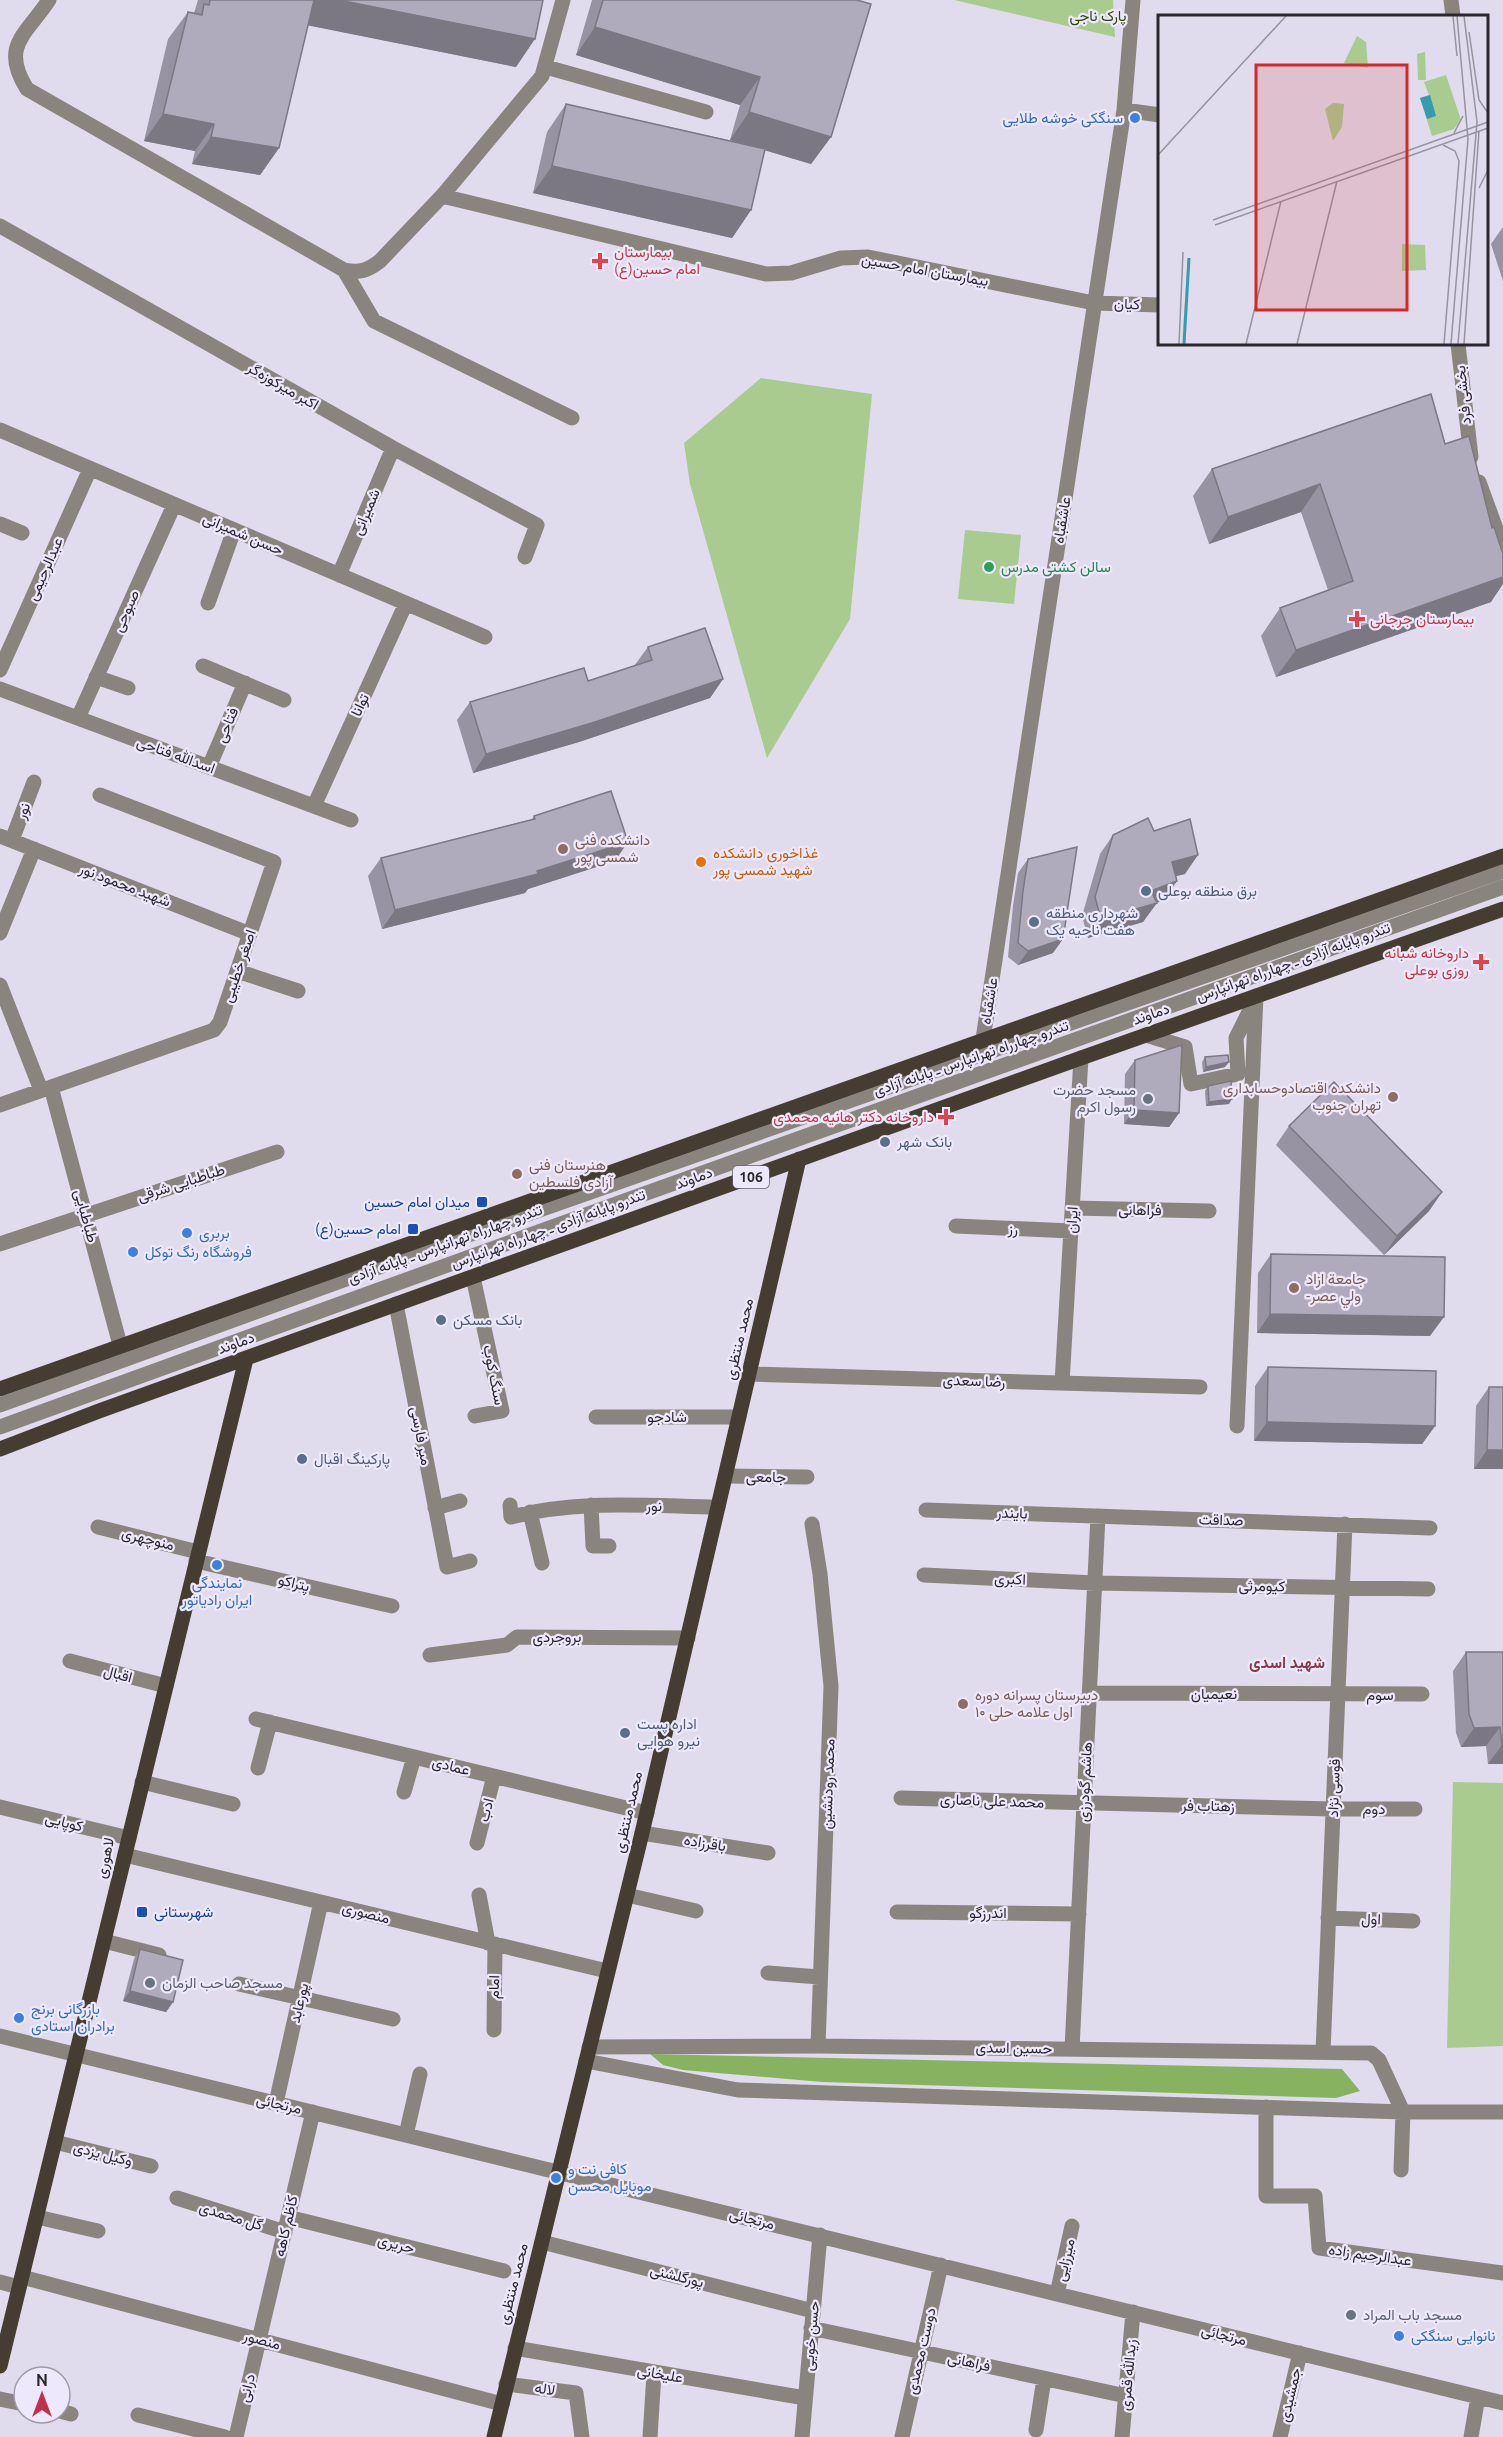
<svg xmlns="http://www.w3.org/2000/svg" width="1503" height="2437" font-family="Ubuntu,Vazirmatn,sans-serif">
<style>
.green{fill:#aacb90}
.forest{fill:#87b361}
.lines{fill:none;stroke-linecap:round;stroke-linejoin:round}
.minor{stroke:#89857e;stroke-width:15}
.major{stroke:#453d32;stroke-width:15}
.wall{fill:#9793a2}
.shaded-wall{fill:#7b7884}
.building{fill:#b0abbc;stroke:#7b7884;stroke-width:1.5}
.shop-dot{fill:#3f7fe0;stroke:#ede8fb;stroke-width:2}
.health-dot{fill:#e0444e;stroke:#ede8fb;stroke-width:2}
.leisure-dot{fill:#2e9e5b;stroke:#ede8fb;stroke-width:2}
.education-dot{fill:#8d6e63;stroke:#ede8fb;stroke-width:2}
.food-dot{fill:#e8710a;stroke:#ede8fb;stroke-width:2}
.service-dot{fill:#5c6f8a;stroke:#ede8fb;stroke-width:2}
.worship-dot{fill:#6b7280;stroke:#ede8fb;stroke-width:2}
.transit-dot{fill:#1a4fb4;stroke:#ede8fb;stroke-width:2}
.labels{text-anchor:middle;stroke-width:4.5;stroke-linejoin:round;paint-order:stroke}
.shield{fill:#ede8fb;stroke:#64626c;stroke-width:1.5}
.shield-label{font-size:14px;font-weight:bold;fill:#2a282f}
.park-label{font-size:15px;fill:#2d480d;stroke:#ede8fb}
.shop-label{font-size:15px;fill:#366cbe;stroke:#ede8fb;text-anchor:start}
.health-label{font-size:15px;fill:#be3a42;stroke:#ede8fb;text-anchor:start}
.street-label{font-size:15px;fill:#2a282f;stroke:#ede8fb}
.leisure-label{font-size:15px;fill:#27864d;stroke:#ede8fb;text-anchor:start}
.education-label{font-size:15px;fill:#785e54;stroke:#ede8fb;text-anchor:start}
.food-label{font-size:15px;fill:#c56008;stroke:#ede8fb;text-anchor:start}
.service-label{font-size:15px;fill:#4e5e75;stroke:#ede8fb;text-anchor:start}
.worship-label{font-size:15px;fill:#5b616d;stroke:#ede8fb;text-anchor:start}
.transit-label{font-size:15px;fill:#164399;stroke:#ede8fb;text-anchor:end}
.neighbourhood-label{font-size:16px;font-weight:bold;fill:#853c45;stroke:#ede8fb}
.inset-river{fill:none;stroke:#369ab0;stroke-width:3}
.inset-road{fill:none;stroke:#9793a1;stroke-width:1.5}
.view{fill:#d62828;fill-opacity:0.15;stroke:#d62828;stroke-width:3}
.inset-edge{fill:none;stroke:#2a282f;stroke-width:3}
</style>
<rect width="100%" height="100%" fill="#e0dbed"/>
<path class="green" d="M954,0h159l2,37z
M761,378l111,16 -22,225 -83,139 -77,-274 -6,-41z
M965,530l56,5 -7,69 -56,-5z
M1453,1782l50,1v263l-56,2z"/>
<path class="forest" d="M650,2054l692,15 18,22 -24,7 -514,-16 -139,-12 -20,-5z"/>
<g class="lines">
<path class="minor" d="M49,0c-23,35 -49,46 -22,89l317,181c16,3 23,1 36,-9l62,-65 100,-120 21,-76
M1451,0l2,16
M546,67l160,45
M1124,110l36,5
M442,196l324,78 25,-1 50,-15 27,-1 226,46 66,2
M0,226l393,222 144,77 -12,32
M344,270l30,51 198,97
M1458,344l13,113
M0,430l485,207
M1479,482l24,66
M0,524l22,9
M339,575l54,-127
M208,603l26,-73
M203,666l81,34
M0,670l90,-201
M96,677l32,11
M0,689l351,131
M78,718l96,-213
M209,767l36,-84
M314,806l92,-203
M0,836l250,98
M12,840l22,-58
M0,933l34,-84
M237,971l61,20
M0,985l41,105
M1146,1035l39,12 6,37 47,-10 -2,-36 17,-34
M983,1039l141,-929 9,-110
M51,1087l69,258
M0,1105l214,-75 6,-8 54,-160 -174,-67
M1072,1208l137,3
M956,1226l115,5
M0,1244l277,-92
M473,1277l29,134 -27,5
M396,1304l51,263 23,-6
M749,1374l451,13
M1062,1383l19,-325
M0,1405l434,-158 1069,-376
M596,1417h143
M1237,1426l19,-430
M0,1427l627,-227 876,-313
M726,1476l81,1
M510,1505l1,12c67,-18 138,-11 207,-10
M591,1505l2,41h16
M435,1508l25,-7
M926,1510l504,18
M530,1512l12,51
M812,1524l8,50 11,112 -13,360
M98,1527l100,25
M196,1561l196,45
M924,1575l171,8 333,6
M430,1655l77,-10 10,-8 171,1
M70,1661l96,25
M1090,1693l332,1
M256,1719l391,94
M258,1768l12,-46
M142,1782l91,22
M404,1792l10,-35
M901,1798l432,11h82
M0,1807l129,31
M642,1833l126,20
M477,1843l17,-67
M125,1855l482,116
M479,1895l9,48
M627,1895l69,16
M897,1912l182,2
M1328,1918l85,3
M104,1941l55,14
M768,1973l51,4
M239,1984l154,35
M494,2030l1,-86
M0,2036l1503,367
M589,2047l229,-1 553,7 8,7 24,52 -2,58
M1072,2049l26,-533
M1323,2052l22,-528
M586,2061l152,29 665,22h100
M276,2103l45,-201
M1266,2107v89h49l4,52 184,25
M406,2135l14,-61
M55,2142l96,24
M177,2198l108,34
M37,2217l61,14
M288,2217l216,54
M542,2242l271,69
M22,2277l480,127
M0,2282l19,5
M1057,2294l15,-68
M811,2328l315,68
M515,2348l290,50
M506,2384l70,9 6,44
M0,2399l24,5
M60,2411l11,3
M138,2415l87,22
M1036,2430l8,-51
M236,2437l77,-325
M650,2437l4,-63
M802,2437l18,-202
M902,2437l39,-172
M1122,2437l11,-125
M1280,2437l20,-84
M1471,2437l7,-40"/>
<path class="major" d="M0,1389l1503,-533
M0,1449l99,-38 982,-353 422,-149
M0,2366l246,-1007
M494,2437l148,-604 157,-674"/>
</g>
<path class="wall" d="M198,0h345l-27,67 -208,-42 -29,123 -19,27 -68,-11 3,-13 -51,-10 24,-102 20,-27 6,1z
M592,0h265l-26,137 -20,27 -46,-14 -14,60 -19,28 -199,-45 14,-61 19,-28 176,39 -12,-3 10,-35 -164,-50z
M1503,227v54l-12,-37z
M1431,394l60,208 -215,75 -15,-41 19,-28 48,-18 -27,-78 -92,32 -16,-48 19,-27z
M648,647l75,32 -13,19 -131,44 -106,31 -16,-53 13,-18 118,-21 46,-15z
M534,816l81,45 -87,28 -3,4 -143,36 -14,-53 13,-18 151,-39z
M1154,831l31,43 -9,2 -12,24 -8,3 -13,19 -55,16 -6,-22 18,-62 13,-19z
M1028,859l25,94 -35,12 -10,-8 5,-51 5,-33z
M1205,1057l20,10 -22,5 -1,-10z
M1135,1060l44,53 -10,14 -45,-3 1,-50z
M1208,1086l21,18 -23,2 -1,-15z
M1289,1126l153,66 -13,19 -45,44 -108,-110z
M1271,1254l159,82 -173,-3 1,-60z
M1268,1367l167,59 -13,18 -168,-3 1,-55z
M1489,1387h14v82h-29l2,-63z
M1466,1652h37v112h-15l-2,-18 -25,1 -5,-14 -3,-62z
M140,1949l33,53 -7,10 -43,-11 11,-42z"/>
<path class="shaded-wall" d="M312,0h27l196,39 -19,28 -220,-44z
M595,27l165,50 -20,28 -164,-50z
M749,112l82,25 -20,27 -81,-24z
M163,114l51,10 -19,27 -51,-10z
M211,137l68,11 -19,27 -68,-11z
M552,166l199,44 -19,28 -199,-45z
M1320,484l-19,28 -92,32 19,-27z
M1503,577v7l-12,18 -215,75 20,-27z
M723,679l-13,19 -131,44 -106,31 13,-19z
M628,842l-13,19 -87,28 -3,4 -143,36 13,-19z
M1198,855l-13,19 -26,6 13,-18z
M1177,881l-13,19 -11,4 4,-1 -14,19 -55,16 13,-19 50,-28z
M1063,939l-10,14 -35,12 10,-14z
M1229,1062l-4,5 -22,5 3,-5z
M1232,1099l-3,5 -23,2 3,-4z
M1134,1110l45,3 -10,14 -45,-3z
M1442,1192l-13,19 -45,44 13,-19z
M1270,1314l174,3 -14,19 -173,-3z
M1267,1422l168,4 -13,18 -168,-3z
M1487,1450h16v19h-29z
M1500,1727l-14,19 -25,1 13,-19z
M1502,1745h1v19h-15z
M130,1991l43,11 -7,10 -43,-11z"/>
<path class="building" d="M210,0h104l-35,148 -68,-11 3,-13 -51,-10 25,-102 14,3 2,-11 5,1z
M339,0h204l-8,39z
M603,0h254l14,4 -40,133 -82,-25 11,-35 -165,-50z
M566,104l199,45 -14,61 -199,-44z
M1431,394l14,50 24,-8 23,92 2,-1 9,27v23l-207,73 -16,-42 73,-27 -33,-97 -92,33 -16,-48z
M705,628l18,51 -131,44 -106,31 -16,-52 114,-34 4,13 64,-21 -4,-13z
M611,791l17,51 -91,29 1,3 -143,36 -14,-52 154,-39 -1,-3z
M1148,818l6,13 36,-12 8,36 -26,7 5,19 -26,10 6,12 -56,16 -6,-22 18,-62z
M1077,847l-14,92 -35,12 -10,-8 5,-52 5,-32z
M1182,1045l-3,68 -45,-3 1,-50z
M1228,1055l1,7 -23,5 -1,-10z
M1231,1081l1,18 -23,3 -1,-16z
M1334,1082l108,110 -45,44 -108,-110z
M1271,1254l174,3 -1,60 -174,-3z
M1268,1367l168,4 -1,55 -168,-4z
M1489,1387h14v63h-16z
M1466,1652h37v93h-1l-2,-18 -26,1 -5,-14z
M140,1949l43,11 -10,42 -43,-11z"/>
<g class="shop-dot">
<circle cx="1135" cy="118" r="6"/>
<circle cx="187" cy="1233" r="6"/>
<circle cx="133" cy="1252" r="6"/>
<circle cx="217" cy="1565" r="6"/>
<circle cx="19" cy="2018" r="6"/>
<circle cx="556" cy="2178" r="6"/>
<circle cx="1399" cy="2336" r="6"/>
</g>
<g class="health-dot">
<path d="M597 252h6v6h6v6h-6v6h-6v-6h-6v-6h6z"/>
<path d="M1354 610h6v6h6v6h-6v6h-6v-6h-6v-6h6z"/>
<path d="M1478 953h6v6h6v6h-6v6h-6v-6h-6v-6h6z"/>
<path d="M943 1108h6v6h6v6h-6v6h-6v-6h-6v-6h6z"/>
</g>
<circle class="leisure-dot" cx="989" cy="567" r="6"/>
<g class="education-dot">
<circle cx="563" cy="849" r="6"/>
<circle cx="1393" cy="1097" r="6"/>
<circle cx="517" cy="1174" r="6"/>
<circle cx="1294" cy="1288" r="6"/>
<circle cx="963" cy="1704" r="6"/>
</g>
<circle class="food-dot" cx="701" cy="862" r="6"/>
<g class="service-dot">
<circle cx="1146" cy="891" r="6"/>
<circle cx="1034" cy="922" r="6"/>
<circle cx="885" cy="1142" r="6"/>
<circle cx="441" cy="1320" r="6"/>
<circle cx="302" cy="1459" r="6"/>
<circle cx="625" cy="1733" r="6"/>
</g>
<g class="worship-dot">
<circle cx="1148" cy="1099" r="6"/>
<circle cx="150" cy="1983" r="6"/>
<circle cx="1351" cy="2315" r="6"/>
</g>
<g class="transit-dot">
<rect x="476" y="1196" width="12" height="12" rx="3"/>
<rect x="407" y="1223" width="12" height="12" rx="3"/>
<rect x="136" y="1906" width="12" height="12" rx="3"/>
</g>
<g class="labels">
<rect class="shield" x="733" y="1166" width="36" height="22" rx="4.5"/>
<g class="shield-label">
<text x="751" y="1182">106</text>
</g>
<g class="park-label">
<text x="1098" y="21">پارک ناجی</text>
</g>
<g class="shop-label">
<text x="1123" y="123" text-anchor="end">سنگکی خوشه طلایی</text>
<text x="199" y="1238">بربری</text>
<text x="145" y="1257">فروشگاه رنگ توکل</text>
<text x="217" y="1588" text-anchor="middle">نمایندگی<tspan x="217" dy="17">ایران رادیاتور</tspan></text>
<text x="31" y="2014">بازرگانی برنج<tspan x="31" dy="17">برادران استادی</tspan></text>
<text x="568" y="2174">کافی نت و<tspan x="568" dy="17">موبایل محسن</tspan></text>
<text x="1411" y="2341">نانوایی سنگکی</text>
</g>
<g class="health-label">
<text x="614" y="257">بیمارستان<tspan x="614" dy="17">امام حسین(ع)</tspan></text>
<text x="1370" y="624">بیمارستان جرجانی</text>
<text x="1469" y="958" text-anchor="end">داروخانه شبانه<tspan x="1469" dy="17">روزی بوعلی</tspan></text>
<text x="934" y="1122" text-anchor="end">داروخانه دکتر هانیه محمدی</text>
</g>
<g class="street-label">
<text transform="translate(925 270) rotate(10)" y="5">بیمارستان امام حسین</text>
<text transform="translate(1127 304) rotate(2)" y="5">کیان</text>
<text transform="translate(283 386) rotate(30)" y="5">اکبر میرکوزه‌گر</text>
<text transform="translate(1463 395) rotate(-96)" y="5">بخشی فرد</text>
<text transform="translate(366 512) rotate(-67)" y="5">شمیرانی</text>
<text transform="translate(1062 520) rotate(-81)" y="5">عاشقباه</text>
<text transform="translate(243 534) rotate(23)" y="5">حسن شمیرانی</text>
<text transform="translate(45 569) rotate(-66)" y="5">عبدالرحیمی</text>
<text transform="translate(126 611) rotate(-66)" y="5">صبوحی</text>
<text transform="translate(360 705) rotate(-65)" y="5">توانا</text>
<text transform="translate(227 725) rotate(-67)" y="5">فتاحی</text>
<text transform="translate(176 755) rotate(20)" y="5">اسدالله فتاحی</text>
<text transform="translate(23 811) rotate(-69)" y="5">نور</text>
<text transform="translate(125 885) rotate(21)" y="5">شهید محمود نور</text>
<text transform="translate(1293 962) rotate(-20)" y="5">تندرو پایانه آزادی ـ چهارراه تهرانپارس</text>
<text transform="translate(239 966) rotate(-71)" y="5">اصغر خطیبی</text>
<text transform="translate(989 1001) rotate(-81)" y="5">عاشقباه</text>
<text transform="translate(1151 1014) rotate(-19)" y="5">دماوند</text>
<text transform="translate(971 1058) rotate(-19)" y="5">تندرو چهارراه تهرانپارس ـ پایانه آزادی</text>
<text transform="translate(694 1178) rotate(-20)" y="5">دماوند</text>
<text transform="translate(181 1183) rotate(-18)" y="5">طباطبایی شرقی</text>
<text transform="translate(1140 1210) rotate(1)" y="5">فراهانی</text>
<text transform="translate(86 1216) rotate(75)" y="5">طباطبایی</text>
<text transform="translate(1072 1220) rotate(-87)" y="5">ایران</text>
<text transform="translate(548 1229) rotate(-20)" y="5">تندرو پایانه آزادی ـ چهارراه تهرانپارس</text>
<text transform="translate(1013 1229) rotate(3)" y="5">رز</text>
<text transform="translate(445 1244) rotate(-20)" y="5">تندرو چهارراه تهرانپارس ـ پایانه آزادی</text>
<text transform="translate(739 1339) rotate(-77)" y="5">محمد منتظری</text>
<text transform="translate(236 1343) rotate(-20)" y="5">دماوند</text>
<text transform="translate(494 1375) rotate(79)" y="5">سنگ کوب</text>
<text transform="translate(974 1381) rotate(2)" y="5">رضا سعدی</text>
<text x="667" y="1422">شادجو</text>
<text transform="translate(421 1436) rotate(79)" y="5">میر فارسی</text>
<text transform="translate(766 1477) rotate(1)" y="5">جامعی</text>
<text transform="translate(654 1506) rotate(1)" y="5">نور</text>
<text transform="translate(1012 1513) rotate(2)" y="5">بایندر</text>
<text transform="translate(1221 1520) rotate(2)" y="5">صداقت</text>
<text transform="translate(148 1539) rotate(14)" y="5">منوچهری</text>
<text transform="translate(1010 1579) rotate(2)" y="5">اکبری</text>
<text transform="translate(294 1583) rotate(13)" y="5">پتراکو</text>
<text transform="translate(1262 1586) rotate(1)" y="5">کیومرثی</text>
<text x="557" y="1642">بروجردی</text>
<text transform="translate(118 1674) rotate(15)" y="5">اقبال</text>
<text x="1214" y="1699">نعیمیان</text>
<text x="1380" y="1700">سوم</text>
<text transform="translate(451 1766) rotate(14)" y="5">عمادی</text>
<text transform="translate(1085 1782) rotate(-87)" y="5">هاشم گودرزی</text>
<text transform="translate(828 1784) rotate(-88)" y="5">محمد رودنشین</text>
<text transform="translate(1334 1788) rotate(-88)" y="5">قوسی نژاد</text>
<text transform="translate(992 1801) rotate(2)" y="5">محمد علی ناصاری</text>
<text transform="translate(1208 1806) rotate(1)" y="5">زهتاب فر</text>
<text x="1374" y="1814">دوم</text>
<text transform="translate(486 1810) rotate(-76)" y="5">ادب</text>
<text transform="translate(628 1812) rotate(-77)" y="5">محمد منتظری</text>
<text transform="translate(64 1822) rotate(14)" y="5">کوپایی</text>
<text transform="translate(705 1843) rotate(9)" y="5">باقرزاده</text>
<text transform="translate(105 1858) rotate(-77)" y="5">لاهوری</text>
<text transform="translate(366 1913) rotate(14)" y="5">منصوری</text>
<text x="988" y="1918">اندرزگو</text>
<text transform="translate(1371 1919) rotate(2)" y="5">اول</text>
<text transform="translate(494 1987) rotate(-89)" y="5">امام</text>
<text transform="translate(299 2003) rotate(-77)" y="5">پورعابد</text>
<text transform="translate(1014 2048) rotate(1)" y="5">حسین اسدی</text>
<text transform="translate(279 2104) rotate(13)" y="5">مرتجائی</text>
<text transform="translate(103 2154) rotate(14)" y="5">وکیل یزدی</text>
<text transform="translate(231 2216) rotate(17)" y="5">گل محمدی</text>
<text transform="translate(752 2219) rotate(14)" y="5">مرتجائی</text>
<text transform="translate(286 2226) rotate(-77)" y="5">کاظم کاهه</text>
<text transform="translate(396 2244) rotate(14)" y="5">حریری</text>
<text transform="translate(1370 2255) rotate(8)" y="5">عبدالرحیم زاده</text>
<text transform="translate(1065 2260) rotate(-77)" y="5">میرزایی</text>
<text transform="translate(677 2276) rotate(14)" y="5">پورگلشنی</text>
<text transform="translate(513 2284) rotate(-76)" y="5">محمد منتظری</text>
<text transform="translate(1224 2335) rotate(14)" y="5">مرتجائی</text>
<text transform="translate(811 2336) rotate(-85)" y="5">حسن خویی</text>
<text transform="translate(262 2340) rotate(15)" y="5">منصور</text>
<text transform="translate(921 2351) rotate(-77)" y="5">دوست محمدی</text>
<text transform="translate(969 2362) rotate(12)" y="5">فراهانی</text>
<text transform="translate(660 2374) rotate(10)" y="5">علیخانی</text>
<text transform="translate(1128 2375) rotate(-85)" y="5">زیدالله قمری</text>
<text transform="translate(247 2388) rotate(-76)" y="5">درانی</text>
<text transform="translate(545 2389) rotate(8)" y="5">لاله</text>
<text transform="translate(1290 2395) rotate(-77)" y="5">جمشیدی</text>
</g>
<g class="leisure-label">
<text x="1001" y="572">سالن کشتی مدرس</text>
</g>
<g class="education-label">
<text x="575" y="845">دانشکده فنی<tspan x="575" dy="17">شمسی پور</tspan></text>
<text x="1381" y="1093" text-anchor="end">دانشکده اقتصادوحسابداری<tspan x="1381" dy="17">تهران جنوب</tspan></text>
<text x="529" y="1170">هنرستان فنی<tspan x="529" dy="17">آزادی فلسطین</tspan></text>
<text x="1306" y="1284">جامعة ازاد<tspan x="1306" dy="17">-ولي عصر</tspan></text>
<text x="975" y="1700">دبیرستان پسرانه دوره<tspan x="975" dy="17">اول علامه حلی ۱۰</tspan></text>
</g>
<g class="food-label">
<text x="713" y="858">غذاخوری دانشکده<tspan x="713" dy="17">شهید شمسی پور</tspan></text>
</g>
<g class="service-label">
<text x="1158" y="896">برق منطقه بوعلی</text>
<text x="1046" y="918">شهرداری منطقه<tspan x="1046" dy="17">هفت ناحیه یک</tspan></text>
<text x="897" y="1147">بانک شهر</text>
<text x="453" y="1325">بانک مسکن</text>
<text x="314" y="1464">پارکینگ اقبال</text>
<text x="637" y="1729">اداره پست<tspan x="637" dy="17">نیرو هوایی</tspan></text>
</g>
<g class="worship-label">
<text x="1136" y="1095" text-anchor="end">مسجد حضرت<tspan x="1136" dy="17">رسول اکرم</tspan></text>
<text x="162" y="1988">مسجد صاحب الزمان</text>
<text x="1363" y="2320">مسجد باب المراد</text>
</g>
<g class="transit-label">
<text x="470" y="1207">میدان امام حسین</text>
<text x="401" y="1234">امام حسين(ع)</text>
<text x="154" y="1917" text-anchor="start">شهرستانی</text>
</g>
<g class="neighbourhood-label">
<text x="1287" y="1668">شهید اسدی</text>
</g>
</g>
<g transform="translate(1158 15)">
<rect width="330" height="330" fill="#e0dbed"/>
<path d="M199,21l9,6 2,26 -24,-5zM267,37l1,28h-8l-1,-26zM288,60l15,45 -7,9 -22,7 -12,-38 9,-3 -5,-13zM175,88l11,1 -2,23 -9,14 -8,-32zM244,229l23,1 1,25 -24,1zM30,242l1,22 -7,65z" fill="#aacb90"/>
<path d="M272,80l6,21 -9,3 -7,-21z" fill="#369ab0"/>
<path class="inset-river" d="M26,329l5,-86"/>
<path class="inset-road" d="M295,1l4,40M311,17l10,68 9,13M296,118l9,-17M285,130l12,6 4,10 -15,183M0,140l128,-139M321,173l9,-18M55,205l275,-98M57,210l273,-97M21,329l4,-92M88,329l35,-143M139,329l40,-163M293,329l17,-205 -11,-123M300,329l19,-222 -13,-106M306,329l15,-213"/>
<path class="view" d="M98,50h151v245h-151z"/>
<rect width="330" height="330" class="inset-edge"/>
</g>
<g transform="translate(42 2395)"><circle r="28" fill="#ede8fb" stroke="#9f9ba9" stroke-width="1.5"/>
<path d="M0-4.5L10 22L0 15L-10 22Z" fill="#c0304d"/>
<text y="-9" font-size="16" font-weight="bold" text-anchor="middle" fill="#2a282f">N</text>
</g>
</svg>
